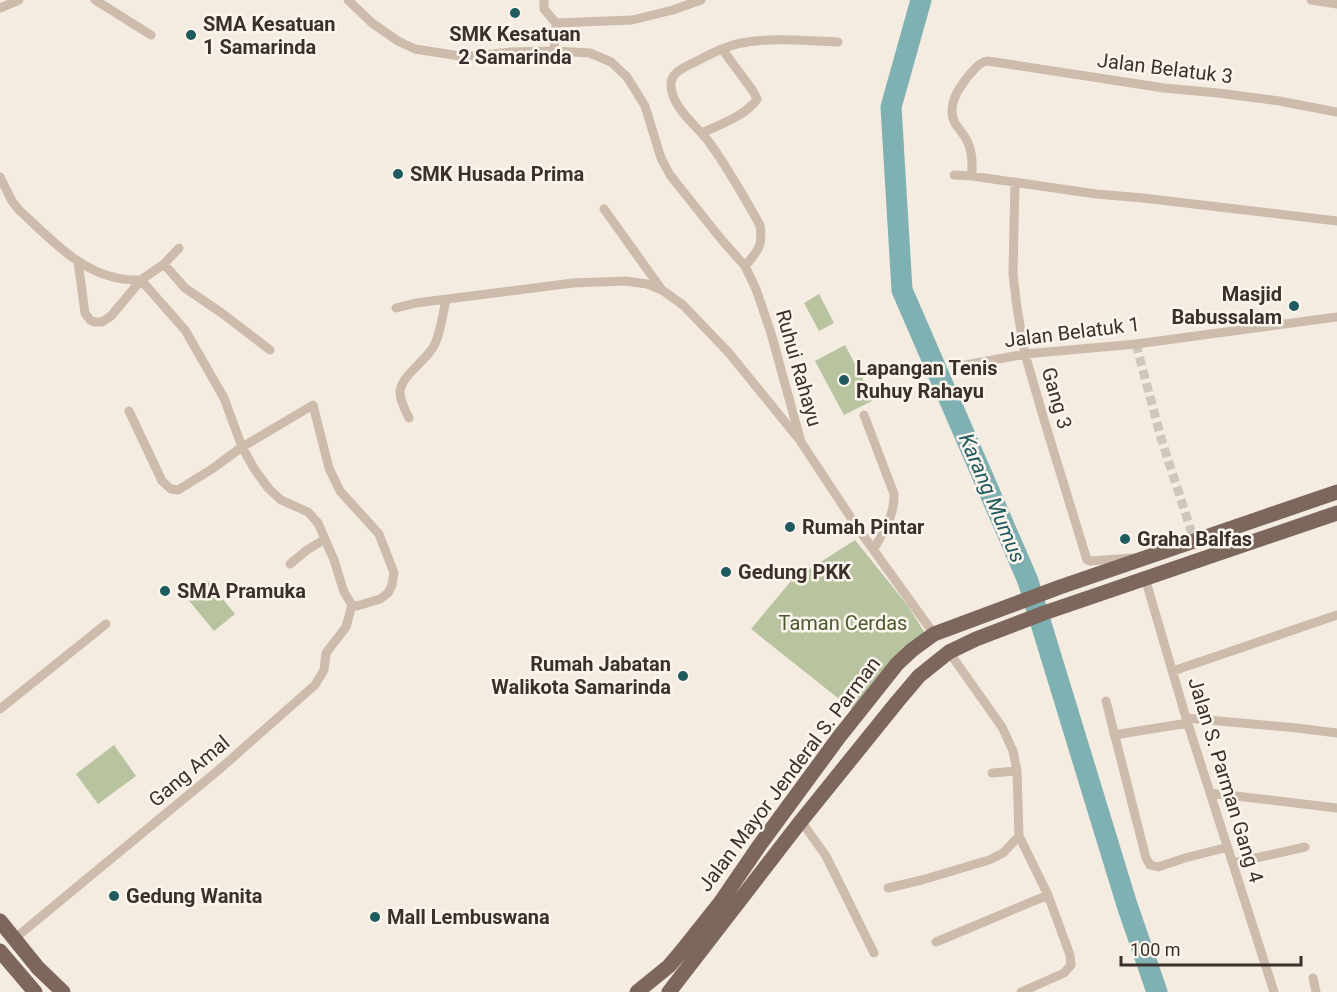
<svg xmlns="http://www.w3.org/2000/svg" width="1337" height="992" font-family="Roboto,sans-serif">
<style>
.green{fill:#b8c4a0}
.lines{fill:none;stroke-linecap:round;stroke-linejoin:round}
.river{stroke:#7fb0b2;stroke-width:21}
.street-tunnel{stroke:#cfc6bd;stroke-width:9;stroke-dasharray:9 4.5;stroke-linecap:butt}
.street{stroke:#cdbbac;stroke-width:9}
.primary{stroke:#7d675c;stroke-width:15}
.poi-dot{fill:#1f5a5e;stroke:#fbf5ee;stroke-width:2}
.labels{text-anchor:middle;stroke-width:5;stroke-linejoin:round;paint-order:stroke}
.poi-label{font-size:20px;font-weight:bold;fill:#3b302b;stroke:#fbf5ee;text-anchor:start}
.street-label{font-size:20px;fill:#3b302b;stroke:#fbf5ee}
.park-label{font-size:20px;fill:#4a5a2e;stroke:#fbf5ee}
.water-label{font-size:21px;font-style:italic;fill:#1f5a5e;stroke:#fbf5ee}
</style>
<rect width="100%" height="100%" fill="#f4ebe1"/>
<path class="green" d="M819,294l15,29 -15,8 -15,-28z
M845,345l29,55 -30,15 -29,-54z
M855,540l53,66 20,32 -70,76 -107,-85 40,-48z
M207,580l28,34 -21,17 -28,-34z
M114,745l22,31 -38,28 -22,-30z"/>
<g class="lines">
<path class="river" d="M921,0l-30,107 11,183 126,291 99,324 30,87"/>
<path class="street-tunnel" d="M1136,344l25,94 33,102"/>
<path class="street" d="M95,0l56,35
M348,0l24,23 26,18 17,8 45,7h16l34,-4 44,-1 36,2 21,9 16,15 18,29 16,52 9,17 51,64 24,27 11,23 15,44 30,109 56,85 77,107
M544,0v9l12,14 -2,28
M1311,0l26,4
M0,8l19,-8
M556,23l76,-3 41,-10 28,-10
M702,133c17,-8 45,-18 55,-34l-4,-8 -31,-42
M954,175l18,1 124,18 47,4 194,23
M972,176c0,-11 1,-23 -4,-33 -3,-8 -9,-13 -13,-20 -9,-18 4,-35 14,-48 6,-6 10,-13 19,-14l176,27 54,5 61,8 58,11
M0,177l12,24 7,9c29,26 58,60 98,68 8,2 16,2 24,2l44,50 39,68 18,49 13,23 14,19 12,11 27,12 10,11 16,37 10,32 8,13 5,1 23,-7 8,-6 4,-8 2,-12 -15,-39 -39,-43 -11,-23 -16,-63 -71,42 -30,22 -34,21 -7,-1 -9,-8 -33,-70
M1015,182l-2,92 4,34 8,46 20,69 42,137 3,1 42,-3
M604,209l58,81
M78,262l7,51 5,7 5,2h7l9,-6 30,-36 23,-16 15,-16
M164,264l21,24 38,26 47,36
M745,266c14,-16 18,-21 15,-41 -16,-28 -32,-57 -51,-83 -12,-16 -37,-34 -38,-56 -1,-12 10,-17 20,-22 16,-8 33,-18 51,-21 31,-6 65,-2 96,-1
M396,308l20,-5 157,-20 52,-2 22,3 15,6 21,15 46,48 69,85
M955,367l70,-13 111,-10 201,-27
M864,415l30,79c1,21 -11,38 -20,55
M409,418c-4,-8 -9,-17 -9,-26 1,-17 27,-31 35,-48 6,-14 8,-30 11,-45
M290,564l17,-14 18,-11
M1145,578l41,140 88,274
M949,652l53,75 11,24 4,20 2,65 29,59 22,60 1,10 -7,8 -43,19
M1173,671l164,-56
M1106,701l40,157 4,7 8,2 27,-9 43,-11
M0,709l106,-85
M1186,718l111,10 40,5
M1114,735l74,-12
M992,773l25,-2
M1210,793l127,15
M801,821l25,35 48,97
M1233,863l72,-16
M888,888l34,-8 67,-20 14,-7 16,-17
M14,939l207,-171 94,-83 9,-15 2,-17 20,-26 6,-22
M936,942l112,-47
M1313,978l3,14"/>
<path class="primary" d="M0,921l38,47 25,24
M0,951l35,41
M637,992l32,-26 12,-14 39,-49 39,-57 80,-109 58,-73 15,-14 22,-16 126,-47 277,-95
M669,992l132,-171 96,-119 22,-26 30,-24 27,-13 68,-26 293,-100"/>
</g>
<g class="poi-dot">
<circle cx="515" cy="13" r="6"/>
<circle cx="191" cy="35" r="6"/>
<circle cx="398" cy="174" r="6"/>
<circle cx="1294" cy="306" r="6"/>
<circle cx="844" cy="380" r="6"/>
<circle cx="790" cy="527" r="6"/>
<circle cx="1125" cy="539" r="6"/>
<circle cx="726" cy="572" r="6"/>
<circle cx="165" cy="591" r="6"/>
<circle cx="683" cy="676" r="6"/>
<circle cx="114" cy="896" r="6"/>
<circle cx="375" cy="917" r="6"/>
</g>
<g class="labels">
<g class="poi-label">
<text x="203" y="31">SMA Kesatuan<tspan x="203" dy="23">1 Samarinda</tspan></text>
<text x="515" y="41" text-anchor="middle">SMK Kesatuan<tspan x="515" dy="23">2 Samarinda</tspan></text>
<text x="410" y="181">SMK Husada Prima</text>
<text x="1282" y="301" text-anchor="end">Masjid<tspan x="1282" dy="23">Babussalam</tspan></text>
<text x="856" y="375">Lapangan Tenis<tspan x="856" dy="23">Ruhuy Rahayu</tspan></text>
<text x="802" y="534">Rumah Pintar</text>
<text x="1137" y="546">Graha Balfas</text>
<text x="738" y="579">Gedung PKK</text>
<text x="177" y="598">SMA Pramuka</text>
<text x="671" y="671" text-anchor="end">Rumah Jabatan<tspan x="671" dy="23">Walikota Samarinda</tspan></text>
<text x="126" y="903">Gedung Wanita</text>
<text x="387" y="924">Mall Lembuswana</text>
</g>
<g class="street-label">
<text transform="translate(1165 68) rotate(7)" y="7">Jalan Belatuk 3</text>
<text transform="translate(1072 332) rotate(-7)" y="7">Jalan Belatuk 1</text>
<text transform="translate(799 368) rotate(74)" y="7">Ruhui Rahayu</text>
<text transform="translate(1057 398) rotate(74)" y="7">Gang 3</text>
<text transform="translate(189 771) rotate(-40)" y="7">Gang Amal</text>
<text transform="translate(789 774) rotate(-53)" y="7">Jalan Mayor Jenderal S. Parman</text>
<text transform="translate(1226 780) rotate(73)" y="7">Jalan S. Parman Gang 4</text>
</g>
<g class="park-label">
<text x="843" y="630">Taman Cerdas</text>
</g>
<g class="water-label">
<text transform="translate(992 498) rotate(67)" y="7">Karang Mumus</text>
</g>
</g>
<path d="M1121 956v9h180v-9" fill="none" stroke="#3b302b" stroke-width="3"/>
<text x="1130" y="956" font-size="18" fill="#3b302b" stroke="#fbf5ee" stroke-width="4.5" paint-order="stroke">100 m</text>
</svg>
